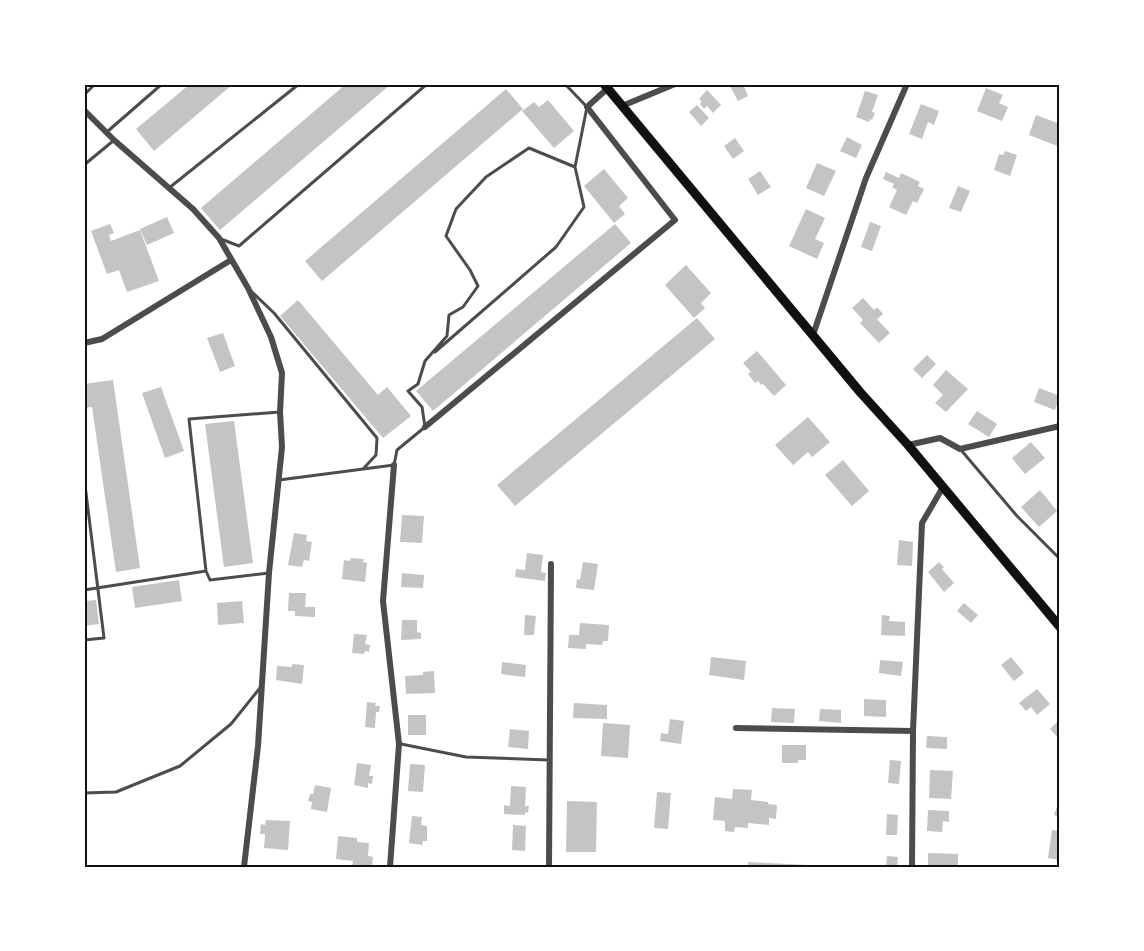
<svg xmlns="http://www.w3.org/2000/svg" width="1144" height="951" font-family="'Playfair Display',serif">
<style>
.building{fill:#c4c4c4}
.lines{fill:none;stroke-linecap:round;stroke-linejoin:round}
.service{stroke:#4c4c4c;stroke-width:3}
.minor{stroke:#4c4c4c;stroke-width:6}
.secondary{stroke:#111;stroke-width:9}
.neatline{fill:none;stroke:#111;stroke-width:2}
</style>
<rect width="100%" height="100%" fill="#fff"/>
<path class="building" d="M190,84h43l-79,67 -18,-22z
M346,84h45l-171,146 -19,-22z
M729,84h14l5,12 -10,5z
M986,88l17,7 -4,8 9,4 -6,14 -25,-10z
M506,89l17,20 -201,172 -17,-20z
M707,90l14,15 -8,8 -6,-7 -3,3 -4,-5 2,-2 -3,-3z
M865,91l13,4 -6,17 3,1 -3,7 -2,-1 -1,3 -13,-5z
M548,100l26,31 -20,17 -32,-37 12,-9 5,5z
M921,104l18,7 -5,14 -6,-3 -6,17 -13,-5z
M697,105l12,13 -8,8 -12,-14z
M1036,115l24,9v23l-31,-12z
M847,137l15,8 -6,13 -16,-7z
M735,138l9,13 -11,8 -9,-13z
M1005,151l12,4 -7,21 -16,-6 5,-16 4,1z
M817,163l19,8 -12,25 -18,-8z
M604,169l24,29 -9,8 6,8 -11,9 -30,-37z
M760,171l11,16 -13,8 -10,-16z
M886,172l13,6 2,-5 19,9 -2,4 6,3 -7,14 -4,-2 -7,14 -17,-8 8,-17 -5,-3 2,-3 -11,-5z
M958,186l12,5 -9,21 -12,-4z
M806,209l19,9 -10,21 9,4 -7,16 -28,-13z
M167,217l7,16 -27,12 -7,-16z
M870,222l11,4 -9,25 -11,-4z
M110,224l4,9 -5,2 2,6 29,-11 19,51 -32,11 -8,-22 -12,4 -16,-43z
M615,224l16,19 -198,168 -17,-20z
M686,265l25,28 -10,10 4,5 -11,10 -29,-33z
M863,298l11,12 3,-3 6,7 -6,5 13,14 -11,10 -19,-20 3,-3 -11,-12z
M298,300l80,95 9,-8 24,29 -28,22 -103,-122z
M697,318l18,21 -200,167 -18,-21z
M223,333l12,33 -15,6 -13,-34z
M757,351l29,34 -12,11 -11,-12 -2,1 -3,-4 -3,2 -7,-9 3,-2 -8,-9z
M927,355l9,9 -14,14 -9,-9z
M946,370l22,19 -22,23 -11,-9 8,-8 -10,-10z
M113,380l27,188 -24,4 -24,-165 -8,1v-24z
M161,387l23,64 -19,7 -23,-65z
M1039,388l21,8 -5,14 -21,-8z
M977,411l20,13 -8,13 -21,-13z
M808,417l22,25 -18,15 -4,-5 -15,13 -18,-20z
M234,421l19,142 -29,4 -19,-143z
M1031,442l14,16 -20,16 -13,-16z
M843,460l26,31 -17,15 -27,-31z
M1040,490l17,21 -18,16 -18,-20z
M402,515l22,1 -2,27 -22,-1z
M294,533l13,2 -1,6 6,1 -3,19 -5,-1 -2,7 -14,-2z
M899,540l14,2 -1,24 -15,-1z
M527,553l16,2 -2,17 5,1 -1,8 -30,-4 1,-8 9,1z
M351,558l13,1 -1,3 4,1 -2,19 -23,-3 2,-19 6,1z
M583,562l15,2 -4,26 -18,-2 1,-9 3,1z
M939,562l5,5 -2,2 12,14 -10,9 -16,-20z
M402,573l22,2 -1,13 -22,-1z
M179,580l3,21 -47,7 -3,-21z
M289,593h17l-1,14h10v10l-20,-1v-5h-7z
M96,600l3,24 -15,2v-25z
M242,601l2,22 -26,2 -1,-22z
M964,603l14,12 -7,8 -14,-12z
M525,615l11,1 -2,19h-10z
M882,615l8,1 -1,5 16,1v14l-24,-1z
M402,620h15v12l4,1v6l-20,1z
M580,623l29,2 -1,16h-5l-1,4 -16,-1v5l-18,-1 1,-13h10z
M354,634l13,1 -2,9 5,1 -1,7 -4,-1 -1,3 -12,-1z
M711,657l35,4 -2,19 -35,-5z
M1011,657l13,16 -10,8 -13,-16z
M880,660l23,2 -2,14 -22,-3z
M502,662l24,3 -1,12 -24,-3z
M292,664l12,1 -2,19 -26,-4 1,-14 15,1z
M434,671l1,22 -29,1 -1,-18 18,-1v-3z
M1037,689l13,15 -13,11 -6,-8 -5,4 -7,-8z
M864,699l22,1v17l-22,-1z
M367,702l9,1 -1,3h5l-1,6h-3l-1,16 -10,-1z
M574,703l33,2v14l-34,-1z
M772,708l23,1 -1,14 -23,-1z
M820,709l21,1v13l-22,-2z
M408,715h18v20h-18z
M670,719l14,2 -3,23 -21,-3 1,-8 7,1z
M1058,721l2,2v17l-10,-11z
M603,723l27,2 -2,33 -27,-2z
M510,729l19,2 -1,18 -20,-2z
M927,736l20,1v12l-21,-1z
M782,745h24v15h-8v3h-16z
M890,760l11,1 -2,23 -11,-1z
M357,763l14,2 -2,11h4l-1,8 -4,-1v5l-14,-3z
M410,764l15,1 -2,27 -15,-1z
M930,770l23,1 -2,28 -22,-1z
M315,785l16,3 -4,24 -16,-3 1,-7 -4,-1 2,-7h3z
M511,786l15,1 -1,19h4l-1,7 -3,-1v3l-21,-1v-9l6,1z
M733,789l19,1 -1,10 17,2v2l9,1 -1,14 -7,-1v7l-21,-2v5l-13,-1 -1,5 -9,-1v-10l-12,-1 2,-23 17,2z
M657,792l14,1 -3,36 -14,-1z
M1060,798v19l-6,-2z
M567,801l30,1 -1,50h-30z
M928,810l21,1v11l-6,-1 -1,11 -15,-1z
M887,814l11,1 -1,20h-11z
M412,816l10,1 -1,8 6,1v15h-4l-1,4 -13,-2z
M266,820l24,1 -2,29 -24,-2 1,-14h-5l1,-10 4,1z
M513,825l13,1 -1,25 -13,-1z
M1052,830l8,1v29l-12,-2z
M338,836l19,2v4l12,1 -1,13 5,1 -1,10 -20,-1 1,-5 -17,-2z
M928,853l30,1v12l-30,1z
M887,856l11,1 -1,10h-11z
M748,862l61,3v2h-61z"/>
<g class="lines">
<path class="service" d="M84,95l11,-11
M108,131l54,-47
M84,165l29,-24
M169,188l130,-104
M221,239l18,7 188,-162
M251,291l23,22 103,125 -1,17 -13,14
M435,352l121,-105 28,-40 -9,-40 12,-60 -22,-23
M961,450l56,66 43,43
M84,477l20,161 -20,2
M279,480l115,-15 3,-15 28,-23 -3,-20 -14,-16 10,-7 7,-23 22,-25 2,-21 14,-8 15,-21 -8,-16 -24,-34 10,-27 30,-32 43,-29 46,19
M206,571l-17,-152 91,-7
M84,590l122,-19 4,9 59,-7
M401,744l65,13 83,3
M84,793l32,-1 64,-26 51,-42 29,-36"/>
<path class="minor" d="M1059,84h1
M622,106l53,-22
M84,110l30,30 79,69 26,29 29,50 23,49 11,36 -2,39 2,35 -13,126 -11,173 -14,121
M813,335l53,-157 41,-94
M84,343l18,-4 129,-79
M425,427l250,-207 -88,-113 21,-19
M908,445l32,-7 20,11 100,-23
M736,728l177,3
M390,867l9,-123 -16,-143 11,-136
M549,867l2,-303
M912,867l1,-136 9,-208 21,-36"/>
<path class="secondary" d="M604,84l256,308 48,53 152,182"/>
</g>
<rect width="1144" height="951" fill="none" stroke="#ffffff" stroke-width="171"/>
<rect x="86" y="86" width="972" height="780" class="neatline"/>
</svg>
